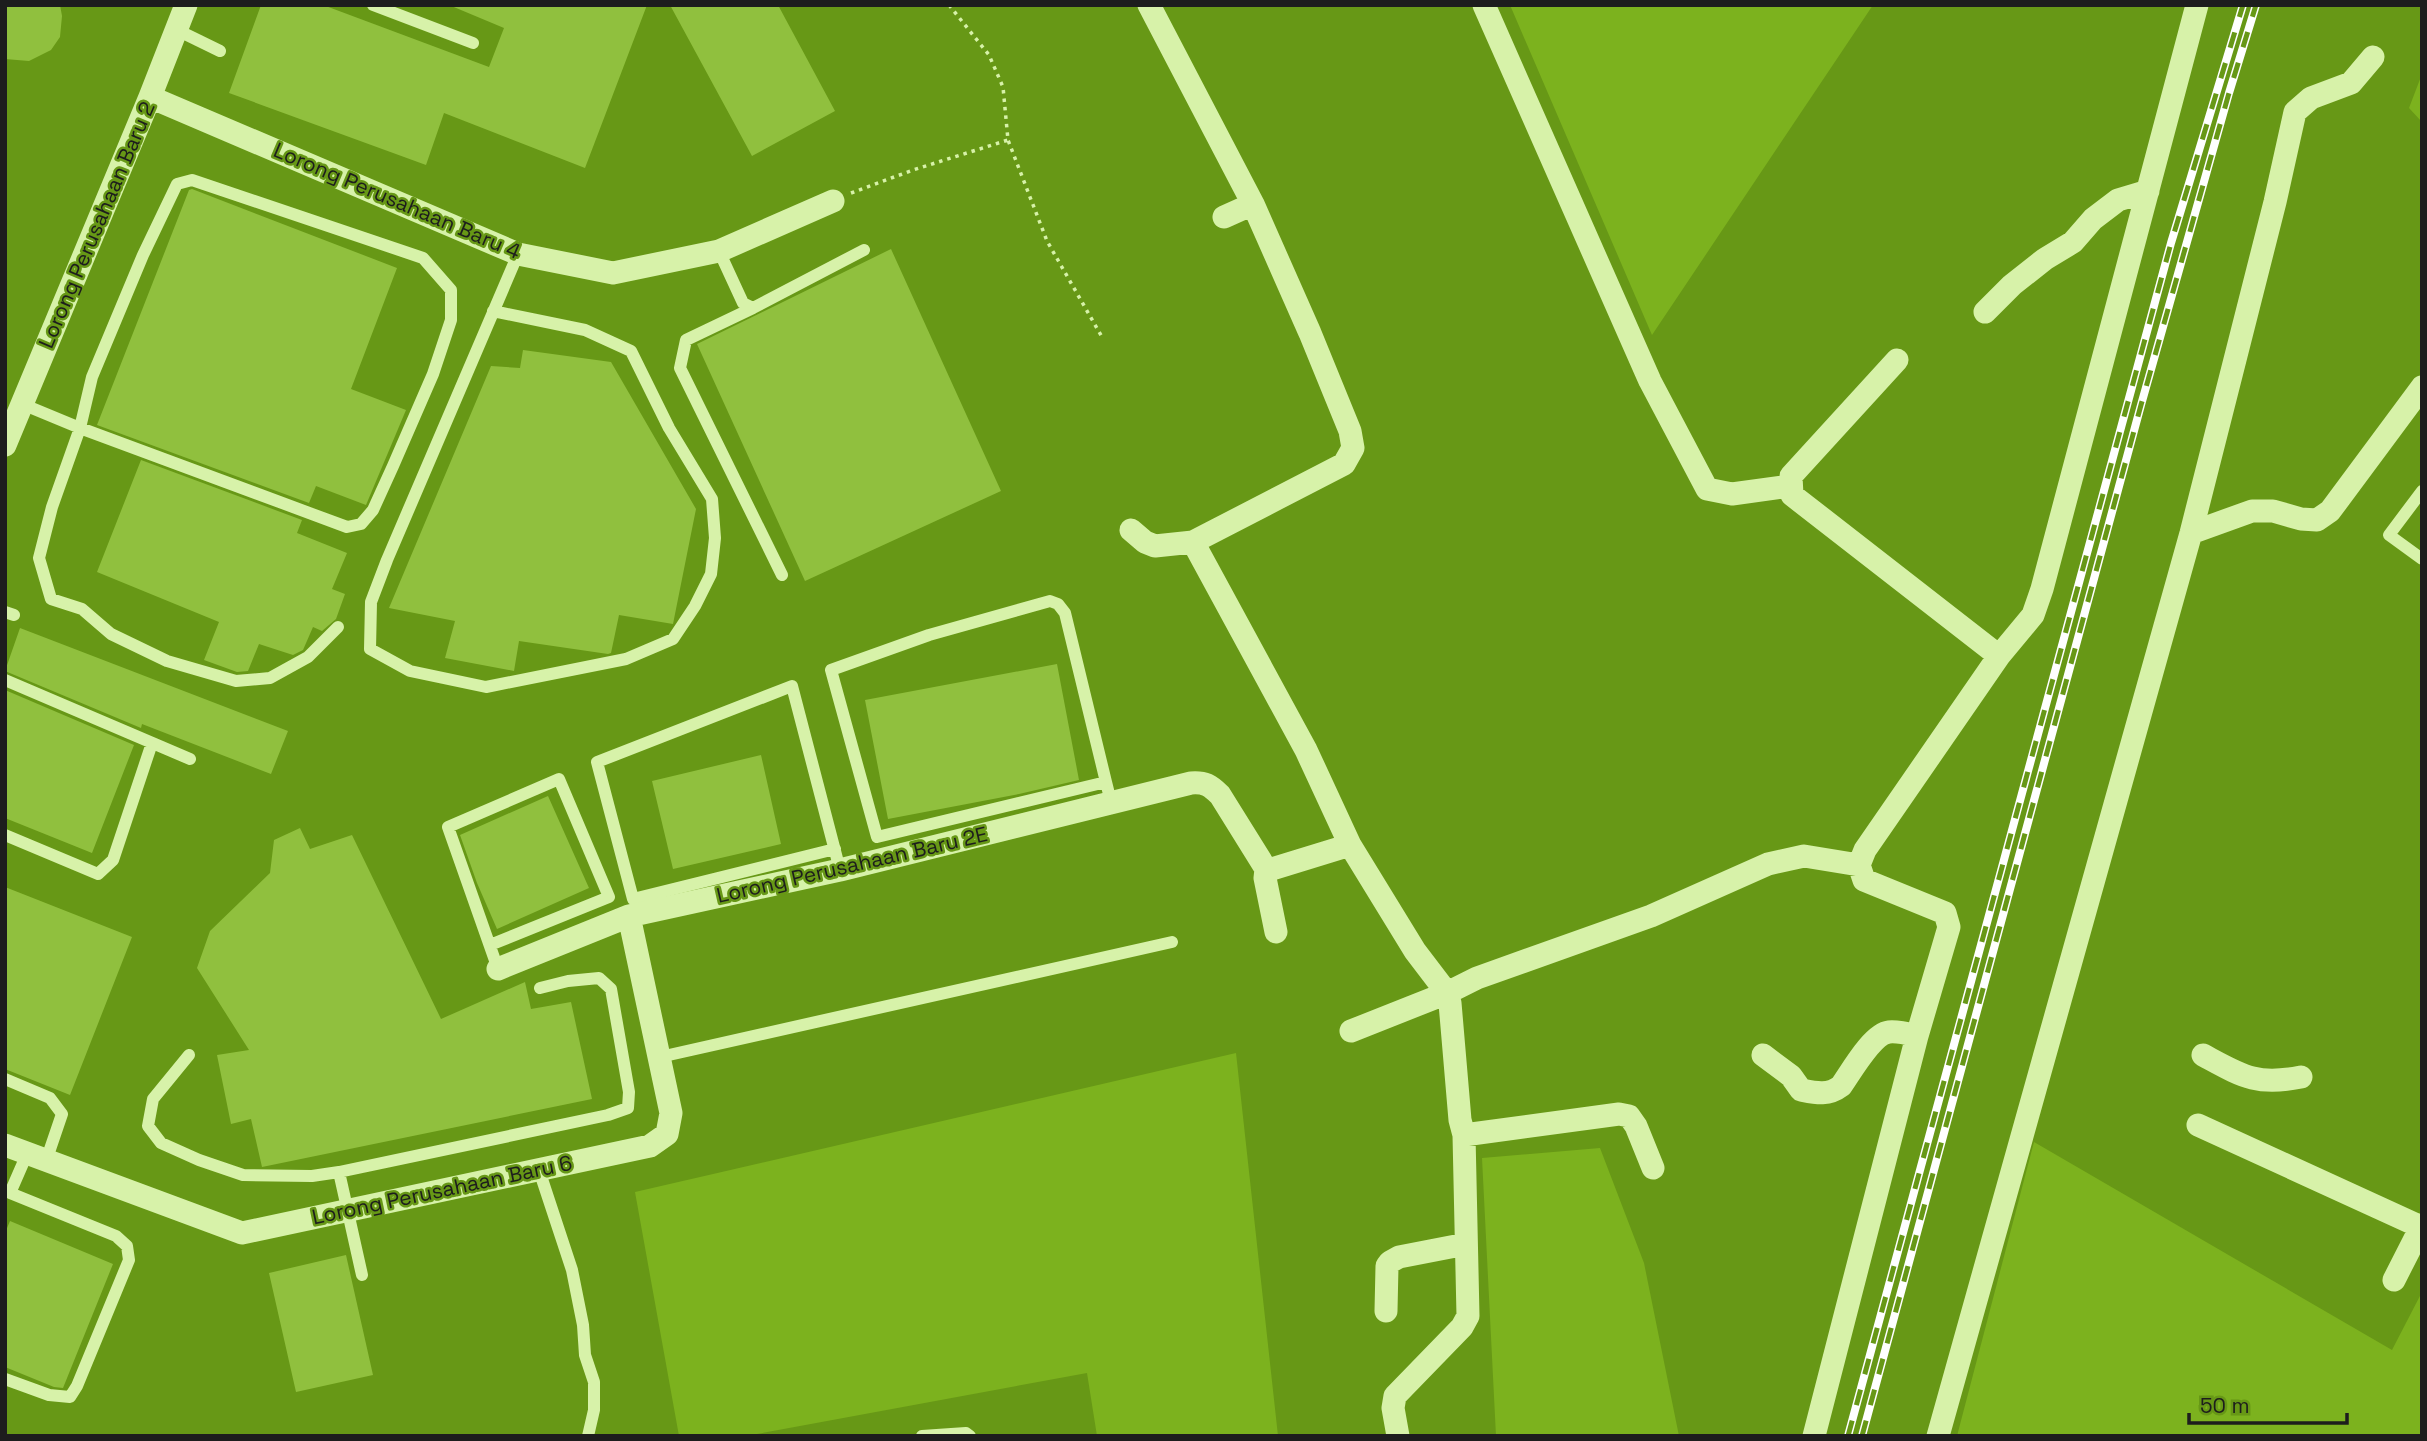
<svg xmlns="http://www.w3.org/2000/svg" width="2427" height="1441" font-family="'Space Grotesk',sans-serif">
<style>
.green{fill:#7cb21e}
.building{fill:#90c03e}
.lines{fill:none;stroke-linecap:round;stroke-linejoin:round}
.path{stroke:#d7f2a9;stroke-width:3.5;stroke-dasharray:3.5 5;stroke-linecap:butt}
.service{stroke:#d7f2a9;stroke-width:12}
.minor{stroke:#d7f2a9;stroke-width:23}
.rail-casing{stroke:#fff;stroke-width:8}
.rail{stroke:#679816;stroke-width:5;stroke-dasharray:16;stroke-linecap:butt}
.labels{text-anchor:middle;stroke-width:5;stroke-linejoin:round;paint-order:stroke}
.street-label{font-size:21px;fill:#1d1d1d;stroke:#679816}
</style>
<rect width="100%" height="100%" fill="#679816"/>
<path class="green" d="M1510,5h363l-221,330z
M2422,74v48l-13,-14z
M1236,1053l42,383h-181l-10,-63 -341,63h-67l-44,-244z
M2034,1142l358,208 30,-58v144h-465z
M1600,1148l44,115 35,173h-183l-14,-278z"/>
<path class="building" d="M5,5h55l2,11 -2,21 -9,13 -22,11 -24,-2z
M261,5h62l166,62 15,-39 -55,-23h198l-62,163 -141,-55 -18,52 -197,-72z
M670,5h108l57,106 -83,45z
M192,189l205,79 -46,121 55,21 -40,95 -50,-19 -7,17 -212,-78 92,-235z
M891,249l110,242 -196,90 -108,-237z
M523,350l88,12 85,147 -23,115 -54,-9 -8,38 -3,1 -89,-13 -5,30 -69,-13 10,-37 -66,-13 102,-242 29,2z
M141,460l161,60 -5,13 50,20 -15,36 13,5 -9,25 -14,12 -9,-4 -10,23 -10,5 -34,-11 -11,27 -11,1 -33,-12 15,-38 -122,-50z
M20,628l268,103 -17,43 -129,-50 -1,4 -136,-57z
M1057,664l22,116 -60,14 -131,25 -23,-119z
M5,690l129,55 -42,108 -87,-35z
M761,755l20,89 -108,25 -21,-88z
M548,796l41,92 -92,41 -20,-46 -17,-48z
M300,828l10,21 42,-14 89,184 84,-37 6,27 40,-7 21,97 -330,68 -11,-48 -20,5 -14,-69 32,-5 -52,-82 13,-37 60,-58 4,-33z
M5,887l127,50 -62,158 -65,-26z
M10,1221l103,43 -50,124 -9,-1 -49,-20v-134z
M346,1255l27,120 -77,17 -27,-119z"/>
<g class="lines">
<path class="path" d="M949,5l40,50 14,32 5,53 39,101 55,96
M851,193l62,-23 95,-30"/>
<path class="service" d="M373,5l100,38
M177,30l43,21
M719,251l24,52 10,5 111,-58
M753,308l-67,32 -6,28 102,207
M493,311l92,19 46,21 38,77 43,71 3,39 -4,36 -16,32 -22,33 -47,20 -140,28 -76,-16 -40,-22 1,-47 16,-42 131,-306
M22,404l58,24 267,99 14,-3 12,-14 20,-44 40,-92 18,-54v-30l-28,-32 -231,-78 -15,4 -34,71 -51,122 -12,51 -28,79 -13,51 12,41 31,10 29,25 56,27 69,20 34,-3 38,-21 30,-30
M2422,491l-33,44 33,24
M5,612l9,3
M5,680l185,79
M1106,782l-229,55 -46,-167 98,-35 121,-34 8,3 7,9 41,169 5,20
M5,835l93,39 15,-14 39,-117
M835,849l-202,50 -36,-137 195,-76 48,184
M490,945l119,-48 -50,-118 -111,48 50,142
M189,1055l-36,44 -5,27 13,17 38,17 44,15 69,1 27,-4
M660,1057l512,-115
M5,1079l45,19 12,16 -16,47
M539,1170l33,100 11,55 2,30 9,27v28l-6,26
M362,1275l-23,-103 269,-57 20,-7 1,-16 -18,-103 -12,-11 -31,3 -28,7
M5,1379l44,16 21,2 7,-11 52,-126 -2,-14 -11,-10 -106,-43 17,-39
M922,1436l44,-3 4,3"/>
<path class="minor" d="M1484,5l166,376 57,108 25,5 58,-8
M150,97l368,157 95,19 106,-22 114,-50
M1224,217l29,-13
M1985,312l27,-27 33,-26 28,-17 20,-23 25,-19 30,-9
M1897,360l-106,116 1,19 207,161
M5,445l145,-348 36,-92
M1131,530l14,12 10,4 38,-4 151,-78 9,-16 -3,-17 -40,-98 -57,-129 -104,-199
M2191,533l61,-22h21l28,8 16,1 13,-9 92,-124
M1193,542l113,208 44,95 65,106 32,42 3,10 10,117 4,15 4,181 -6,11 -67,69 -2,12 5,28
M1266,869h6l78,-24
M498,969l131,-53 211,-46 351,-87c14,-1 19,2 29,12l46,74 -1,9 11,54
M1351,1031l96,-38 30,-15 174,-62 117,-52 36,-8 55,9
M1763,1055l28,21 10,14c15,3 27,6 40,-4 10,-14 31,-52 48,-54 9,-1 20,2 28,4
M2203,1055c39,21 53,31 98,22
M2198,1125l223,102
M1464,1135l155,-21 10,2 7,10 17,42
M5,1145l237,88 408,-87 17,-12 4,-21 -42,-197
M2394,1280l28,-55
M1386,1311l1,-45 3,-4 9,-5 67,-13
M1814,1436l103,-400 32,-109 -4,-14 -81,-33 -5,-15 6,-15 134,-194 34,-41 9,-26 155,-584
M1938,1436l253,-903 84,-331 20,-90 16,-14 40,-15 22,-26"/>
<defs>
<path id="rail" d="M1848,1436l323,-1193 72,-238
M1862,1436l279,-1031 88,-312 27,-88"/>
</defs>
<use href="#rail" class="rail-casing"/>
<use href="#rail" class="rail"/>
</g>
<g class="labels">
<g class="street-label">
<text transform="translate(397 201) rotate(23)" y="7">Lorong Perusahaan Baru 4</text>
<text transform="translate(97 225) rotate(-67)" y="7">Lorong Perusahaan Baru 2</text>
<text transform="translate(852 865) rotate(-13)" y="7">Lorong Perusahaan Baru 2E</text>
<text transform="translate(442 1190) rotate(-12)" y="7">Lorong Perusahaan Baru 6</text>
</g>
</g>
<rect width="2427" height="1441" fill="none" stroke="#1d1d1d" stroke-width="14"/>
<path d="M2189 1413v10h158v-10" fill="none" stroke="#1d1d1d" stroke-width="3.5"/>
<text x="2200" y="1413" font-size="21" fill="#1d1d1d" stroke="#679816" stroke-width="5" paint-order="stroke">50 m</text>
</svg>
